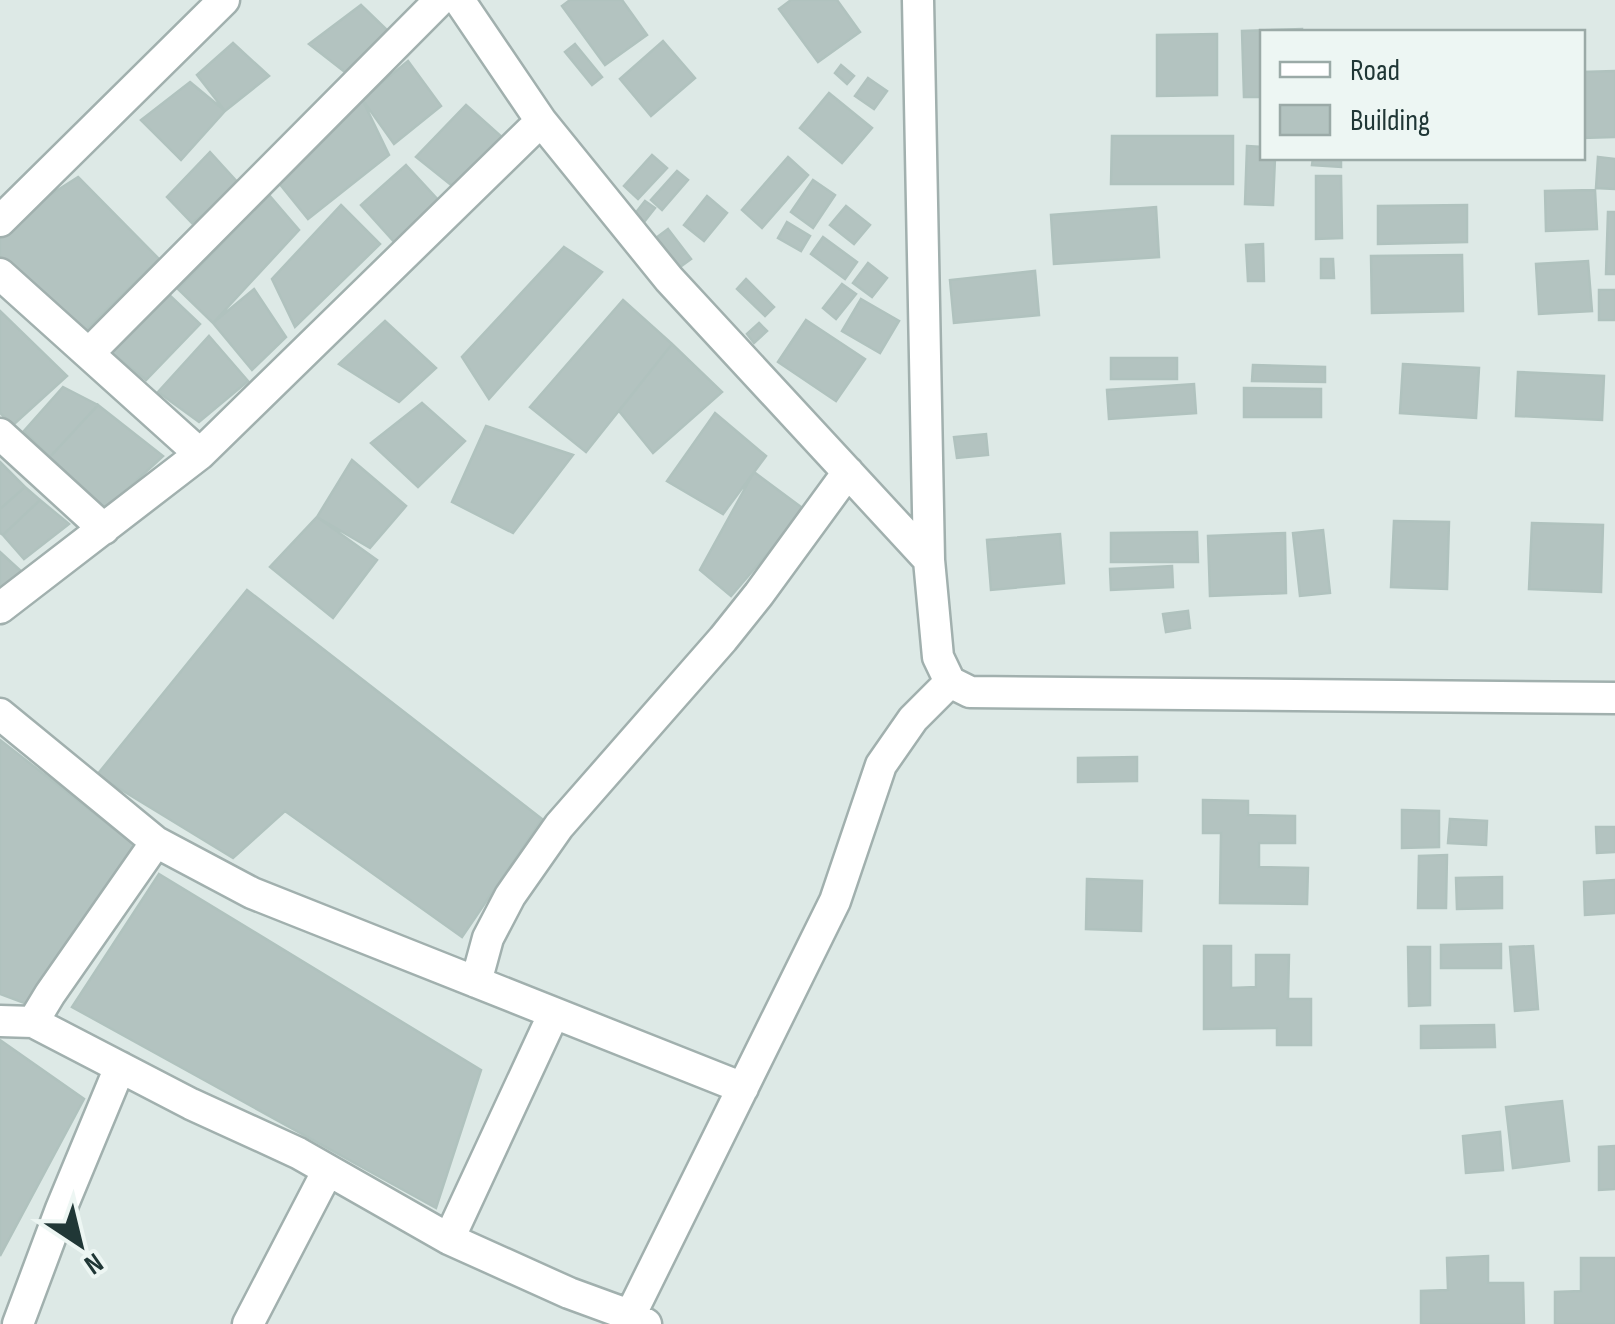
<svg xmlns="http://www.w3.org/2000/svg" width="1615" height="1324" font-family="'Sofia Sans Condensed',sans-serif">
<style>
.building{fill:#b3c3c0;stroke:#b0c2be;stroke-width:2.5}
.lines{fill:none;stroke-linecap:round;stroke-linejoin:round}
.street-casing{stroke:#a1b0ae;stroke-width:35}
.street{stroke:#fff;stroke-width:30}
</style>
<rect width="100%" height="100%" fill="#dde9e6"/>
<path class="building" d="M570,0h52l25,35 -42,30 -43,-59z
M791,0h46l23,32 -42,30 -39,-53z
M361,5l27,26 -43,41 -36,-28z
M1302,29v3h-40v65h-18l-2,-66z
M1217,34v61l-60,1v-61z
M663,41l32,37 -44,38 -31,-37z
M233,43l36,33 -44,35 -28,-36z
M575,44l27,33 -10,8 -27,-33z
M408,61l33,45 -47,38 -32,-45z
M841,65l13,11 -7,8 -12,-11z
M1615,71v66l-33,1v-66z
M868,78l19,13 -13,18 -19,-13z
M190,82l35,29 -44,49 -40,-40z
M829,93l43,35 -30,35 -42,-35z
M362,99l27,56 -81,64 -29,-36z
M466,105l37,33 -48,50 -39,-31z
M1112,136h121v48h-122z
M1247,146l15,1v11h13l-2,47 -28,-1z
M210,152l31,34 -49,37 -25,-26z
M652,155l15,13 -29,31 -14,-13z
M788,157l20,18 -46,53 -20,-18z
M1598,157l17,2v30l-19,-1z
M1313,158h28v9l-29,-2z
M406,165l34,37 -44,42 -35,-39z
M677,171l11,9 -26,30 -11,-10z
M1316,176h25l1,62 -26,1z
M78,177l81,82 -74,72 -85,-75v-29z
M813,180l22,15 -22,33 -22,-16z
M1595,190l2,39 -51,2 -1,-40z
M269,195l30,35 -86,93 -35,-34z
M707,196l20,17 -23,28 -20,-16z
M645,201l10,7 -11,14 -10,-7z
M341,205l39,39 -85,83 -23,-48z
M1467,205v37l-89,2v-38z
M846,206l24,19 -16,19 -24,-19z
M1156,207l3,50 -105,7 -3,-49z
M1608,212h7v62h-9z
M787,222l23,14 -9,15 -23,-13z
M668,229l23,30 -11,8 -24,-29z
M823,237l34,25 -12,17 -34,-25z
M1263,244l1,37h-16l-2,-36z
M564,247l38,25 -113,127 -27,-42z
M1462,255l1,56 -91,2 -1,-57z
M1321,259h12l1,19h-13z
M1588,261l4,50 -53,3 -3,-50z
M868,263l19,15 -15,19 -19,-14z
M1035,271l4,44 -85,8 -4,-43z
M746,279l28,28 -9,9 -28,-27z
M842,284l14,10 -20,25 -13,-11z
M254,289l32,48 -34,33 -39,-47z
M164,290l36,34 -54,56 -34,-27z
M1599,290h16v30h-16z
M861,299l38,22 -19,32 -38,-22z
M623,300l49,44 -86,108 -56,-45z
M0,311l67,65 -54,49 -13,-12z
M806,320l59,39 -29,42 -58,-39z
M385,321l51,47 -37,34 -60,-38z
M759,323l8,8 -13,12 -7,-9z
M209,336l39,45 -49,41 -41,-30z
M672,344l50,48 -69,61 -34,-42z
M1111,358h66v21h-66z
M1403,364l76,4 -3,50 -76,-5z
M1253,365l72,2v15l-73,-1z
M1518,372l86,4 -2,44 -86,-4z
M1194,384l2,29 -87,6 -2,-29z
M63,387l35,18 -48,52 -26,-26z
M1244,388l77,1v28h-77z
M422,403l43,38 -47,46 -47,-44z
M98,405l65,51 -57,53 -56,-52z
M715,413l51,43 -43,58 -56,-33z
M486,426l87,29 -60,78 -61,-31z
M986,434l2,21 -31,3 -3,-21z
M352,460l54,46 -36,42 -53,-31z
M0,462l25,25 -25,22z
M754,472l51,38 -74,86 -31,-26z
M25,487l15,13 -37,35 -3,-2v-24z
M40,500l29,24 -45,35 -21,-24z
M317,517l60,43 -44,58 -63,-51z
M1394,521l55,1 -2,67 -56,-2z
M1532,523l71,2 -2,67 -72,-3z
M1323,530l7,63 -30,3 -7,-63z
M1197,532l1,30h-87v-29z
M1285,533l1,60 -76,3 -2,-60z
M1060,534l4,49 -73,7 -4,-50z
M0,552l24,22 -24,17z
M1172,566l1,21 -62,3 -1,-21z
M247,590l295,229 -80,118 -177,-126 -52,47 -136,-83z
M1188,611l2,17 -24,4 -3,-18z
M0,740l135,105 -108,159 -27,-10z
M1137,757v24l-59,1v-24z
M1203,800l45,1v14l47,1v27h-36v24l49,1 -1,36 -87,-1 1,-70h-18z
M1402,810l37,1v36l-37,1z
M1450,819l37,2 -1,24 -38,-2z
M1596,827h19v25l-18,1z
M1447,855l-1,53h-28l1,-52z
M159,874l322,196 -45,138 -364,-201z
M1502,877v31l-45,1 -1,-31z
M1087,879l55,2 -1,50 -55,-2z
M1615,880v33l-30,2 -1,-33z
M1501,944v24h-60v-23z
M1204,946h27v42l25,-1v-32h33l-1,44h23v46h-34v-17l-73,1z
M1533,946l5,63 -23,2 -5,-64z
M1408,947h22v58l-21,1z
M1494,1025l1,22 -74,1v-22z
M0,1040l84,59 -84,157z
M1562,1101l7,60 -56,7 -7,-61z
M1500,1132l3,38 -37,3 -3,-37z
M1615,1146v43l-16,1v-43z
M1488,1256v27h35l1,41h-103v-33l27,-1 -1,-32z
M1581,1258h34v66h-60v-32l26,-1z"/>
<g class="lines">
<defs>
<path id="street" d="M459,0l82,121 128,158 260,281
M918,0l11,560 9,97 12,25 20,10 645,6
M0,221l224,-221
M0,274l200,180
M89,353l351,-353
M0,434l104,95
M0,608l200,-154 341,-333
M0,714l156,128 96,51 491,195
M156,842l-106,152 -17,28 158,82 107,49 151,86 120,54 63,23 14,8
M476,982l12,-44 22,-42 49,-70 164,-187 36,-45 89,-122
M0,1021l33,1
M449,1239l105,-226
M18,1324l43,-115 59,-142
M248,1324l79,-152
M626,1324l209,-423 46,-136 32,-46 37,-37"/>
</defs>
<use href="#street" class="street-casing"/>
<use href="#street" class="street"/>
</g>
<rect x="1260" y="30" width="325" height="130" fill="#edf6f3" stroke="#9baaa7" stroke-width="2.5"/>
<rect x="1280" y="62" width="50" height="15" fill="#ffffff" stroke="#9baaa7" stroke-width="2.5"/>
<text x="1350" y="80" font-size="30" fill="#203736">Road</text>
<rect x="1280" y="105" width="50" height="30" fill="#b3c3c0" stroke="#9baaa7" stroke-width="2.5"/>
<text x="1350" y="130" font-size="30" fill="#203736">Building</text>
<g transform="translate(80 1244) rotate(145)" stroke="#edf6f3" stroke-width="8" paint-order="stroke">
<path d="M0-8L18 38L0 25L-18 38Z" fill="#203736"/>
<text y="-15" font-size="28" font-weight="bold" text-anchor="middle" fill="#203736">N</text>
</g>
</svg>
